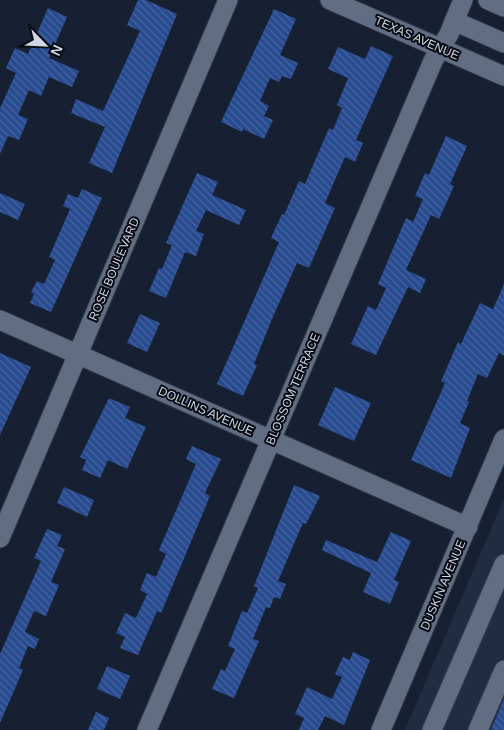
<svg xmlns="http://www.w3.org/2000/svg" width="504" height="730" font-family="Arial,sans-serif">
<style>
.built{fill:#202c42}
.building{fill:url(#building-back-hatch)}
.lines{fill:none;stroke-linecap:round;stroke-linejoin:round}
.minor-casing{stroke:#343b4a;stroke-width:21}
.minor{stroke:#616d83;stroke-width:19}
.labels{text-anchor:middle;stroke-width:4;stroke-linejoin:round;paint-order:stroke}
.street-label{font-size:12px;fill:#d1d8e4;stroke:#060a12}
</style>
<defs>
<pattern id="building-back-hatch" width="6" height="6" patternUnits="userSpaceOnUse" patternTransform="scale(1.25)"><rect width="6" height="6" fill="#284b90"/><path d="M-1 5l2 2M0 0l6 6M5-1l2 2" fill="none" stroke="#46649f"/></pattern>
</defs>
<rect width="100%" height="100%" fill="#172032"/>
<path class="built" d="M504,498v232h-99l83,-194z"/>
<path class="building" d="M138,0h8l31,14 -65,159 -23,-10 16,-36 -34,-14 5,-14 27,12 37,-80 -13,-6z
M48,8l19,9 -18,41 30,13 -7,16 -23,-10 -8,19 -12,-6 -11,25 10,4 -9,21 -11,-4 -8,18v-46l16,-35 -10,-5 9,-20 13,6z
M274,9l22,10 -16,36 18,8 -7,16 -9,-3 -3,6 -9,-4 -10,23 9,5 -5,10 9,4 -9,19 -21,-10 -1,3 -21,-10z
M371,46l22,10 -37,84 7,3 -8,19 -10,-5 -20,46 10,5 -26,60 -12,-5 -25,56 -18,45 3,1 -14,31 -26,-12 62,-142 -8,-4 11,-24 2,1 15,-34 6,3 24,-56 4,2 9,-22 -5,-3 11,-27 -20,-9 10,-22 27,12z
M446,136l21,10 -17,38 4,2 -15,33 -8,-4 -25,55 20,9 -6,14 -12,-6 -32,68 -25,-11 17,-38 8,4 10,-22 -8,-4 28,-66 7,4 10,-23 -8,-3 10,-23 4,2z
M197,173l21,9 -6,13 34,15 -7,15 -33,-15 -10,21 8,3 -8,22 -11,-4 -19,46 -17,-7 10,-23 3,1 10,-24 -6,-2z
M82,189l20,9 -51,114 -21,-9 4,-9 -3,-2 6,-11 7,3 11,-24 -6,-3 21,-48 -7,-3 5,-12 10,4z
M0,193l25,11 -7,16 -18,-8z
M504,284v72l-5,-3 -12,25 -9,-4 -11,27 2,1 -9,21 10,5 -19,50 -40,-18 34,-77 -4,-2 17,-39 3,2 19,-41 13,6z
M140,314l20,9 -13,29 -20,-9z
M0,353l31,14 -31,68z
M335,387l36,16 -17,38 -36,-16z
M109,398l21,9 -5,11 21,9 -19,42 -19,-9 -8,18 -18,-8 4,-10 -6,-3z
M192,446l29,13 -16,34 5,3 -17,41 -32,76 -4,-2 -19,44 -18,-7 5,-11 -9,-4 9,-20 11,5 11,-24 -7,-4 7,-17 9,4 10,-23 -7,-4 37,-86 -10,-5z
M294,485l26,11 -14,28 -3,-1 -25,58 8,3 -6,15 -6,-2 -4,11 -4,-1 -13,32 6,2 -25,57 -22,-9 9,-20 4,2 10,-22 -7,-3 14,-35 5,2 11,-25 -4,-2z
M64,487l30,13 -7,17 -30,-14z
M47,529l15,6 -5,11 8,3 -14,33 8,3 -13,31 -12,-5 -9,21 14,7 -4,10 -7,-3 -9,22 4,2 -23,53v-69l41,-93 -7,-3z
M391,532l20,9 -17,39 5,2 -9,22 -27,-12 8,-19 -49,-23 4,-10 51,22z
M353,652l17,8 -26,65 -19,-9 -7,14h-19l5,-12 -9,-4 12,-27 25,12 10,-22 -7,-3 8,-17 7,3z
M107,666l23,10 -10,23 -23,-10z
M504,699v31h-13z
M96,712l13,6 -5,12h-16z"/>
<g class="lines">
<defs>
<path id="minor" d="M330,0l174,76
M488,0l16,7
M454,21l50,22
M0,320l468,207
M0,538l228,-538
M147,730l286,-669 16,-27 14,-34
M381,730l123,-291
M432,730l72,-166
M478,730l26,-60"/>
</defs>
<use href="#minor" class="minor-casing"/>
<use href="#minor" class="minor"/>
</g>
<g class="labels">
<g class="street-label">
<text transform="translate(417 38) rotate(24)" y="4">TEXAS AVENUE</text>
<text transform="translate(114 269) rotate(-67)" y="4">ROSE BOULEVARD</text>
<text transform="translate(293 389) rotate(-67)" y="4">BLOSSOM TERRACE</text>
<text transform="translate(206 411) rotate(24)" y="4">DOLLINS AVENUE</text>
<text transform="translate(443 585) rotate(-67)" y="4">DUSKIN AVENUE</text>
</g>
</g>
<g transform="translate(45 45) rotate(114)" stroke="#060a12" stroke-width="4" paint-order="stroke">
<path d="M0-4L9 19L0 12L-9 19Z" fill="#d1d8e4"/>
<text y="-8" font-size="14" font-weight="bold" text-anchor="middle" fill="#d1d8e4">N</text>
</g>
</svg>
